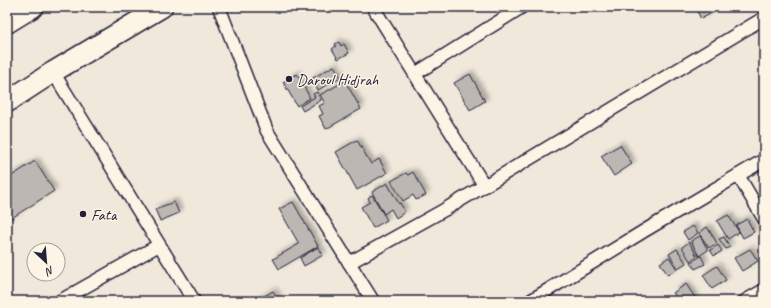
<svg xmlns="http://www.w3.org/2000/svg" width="771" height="308" font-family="Caveat,sans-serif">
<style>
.building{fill:#bcb7b3;stroke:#22223b;filter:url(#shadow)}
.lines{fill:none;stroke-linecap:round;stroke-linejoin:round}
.street-casing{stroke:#22223b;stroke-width:15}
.primary-casing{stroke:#22223b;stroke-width:23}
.street{stroke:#fcf5e5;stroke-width:12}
.primary{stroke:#fcf5e5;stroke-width:20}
.poi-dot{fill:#22223b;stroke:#fcf5e5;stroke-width:1.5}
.labels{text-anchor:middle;stroke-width:3;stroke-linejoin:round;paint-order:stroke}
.poi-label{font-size:16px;fill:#22223b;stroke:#fcf5e5;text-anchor:start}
</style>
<defs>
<filter id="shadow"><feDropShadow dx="3.5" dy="-3.5" stdDeviation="2" flood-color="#0004"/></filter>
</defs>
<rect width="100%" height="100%" fill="#efe8db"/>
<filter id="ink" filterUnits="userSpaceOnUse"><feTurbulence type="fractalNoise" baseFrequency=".025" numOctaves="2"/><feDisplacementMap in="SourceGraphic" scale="8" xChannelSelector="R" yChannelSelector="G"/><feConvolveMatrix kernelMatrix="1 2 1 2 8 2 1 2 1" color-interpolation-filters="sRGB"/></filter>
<g filter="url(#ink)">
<path class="building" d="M695,7h28l-22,12z
M339,42l2,4 3,-2 5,9 -11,6 -6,-10 4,-3 -1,-2z
M334,66l7,11 -23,13 -7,-11z
M297,74l13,24 -13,8 -14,-24z
M470,74l15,27 -15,9 -16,-27z
M345,81l16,28 -35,20 -7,-13 4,-2 -4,-8 6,-3 -5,-8z
M317,92l4,8 -18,11 -3,-5 15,-9 -2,-3z
M357,140l14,24 8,-5 8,14 -30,17 -21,-38z
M620,145l12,19 -18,12 -13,-20z
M35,161l19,30 -47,30v-42z
M413,172l13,23 -10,5 -3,-5 -10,6 -12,-20 15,-8 2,2z
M387,183l12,21 1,-1 5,9 -9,6 -5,-9 -7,5 -12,-22z
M372,195l15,25 -14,8 -12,-21 9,-5 -2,-4z
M174,202l5,11 -19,8 -5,-12z
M293,202l25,44 -39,23 -6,-10 26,-15 -20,-35z
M728,215l11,17 -11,7 -11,-18z
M747,219l7,13 -11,6 -7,-13z
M693,226l5,7 -10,7 -5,-8z
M707,227l10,16 -8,5 -10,-15z
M700,236l8,14 -9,6 -8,-15z
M724,237l6,10 -4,2 -7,-10z
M689,242l8,14 -7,5 -8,-14z
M718,245l4,6 -8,5 -4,-6z
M318,247l5,8 -19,11 -4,-8z
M677,249l9,14 -8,5 -9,-14z
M750,249l8,12 -16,10 -8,-13z
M701,256l4,8 -10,5 -4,-7z
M669,257l8,12 -9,6 -8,-12z
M717,266l9,14 -14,9 -9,-14z
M686,284l10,15 -4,2h-13l-6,-8z
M273,291l6,10h-23z"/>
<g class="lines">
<defs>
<path id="street" d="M219,7l48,124 106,170
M373,7l111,178
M53,72l141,229
M415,74l107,-67
M738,175l26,44
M349,263l95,-53 320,-192
M60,301l99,-56
M530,301l114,-70 120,-71
M745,301l19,-11"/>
<path id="primary" d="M7,23l26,-16
M7,102l46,-30 109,-65"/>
</defs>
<use href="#street" class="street-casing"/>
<use href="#primary" class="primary-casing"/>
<use href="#street" class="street"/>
<use href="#primary" class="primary"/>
</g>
</g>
<g class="poi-dot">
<circle cx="289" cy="79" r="4"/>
<circle cx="83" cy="214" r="4"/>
</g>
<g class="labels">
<g class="poi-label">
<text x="297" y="85">Daroul Hidjrah</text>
<text x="91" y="220">Fata</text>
</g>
</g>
<rect width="771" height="308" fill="none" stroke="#fcf5e5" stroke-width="24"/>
<rect x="12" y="12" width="747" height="284" fill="none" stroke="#22223b" stroke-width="1.5" filter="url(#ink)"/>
<g transform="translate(46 262) rotate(154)"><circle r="19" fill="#fcf5e5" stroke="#a5a1a1"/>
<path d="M0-3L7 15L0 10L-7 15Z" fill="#22223b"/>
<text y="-6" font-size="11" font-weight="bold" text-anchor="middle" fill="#22223b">N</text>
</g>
</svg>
